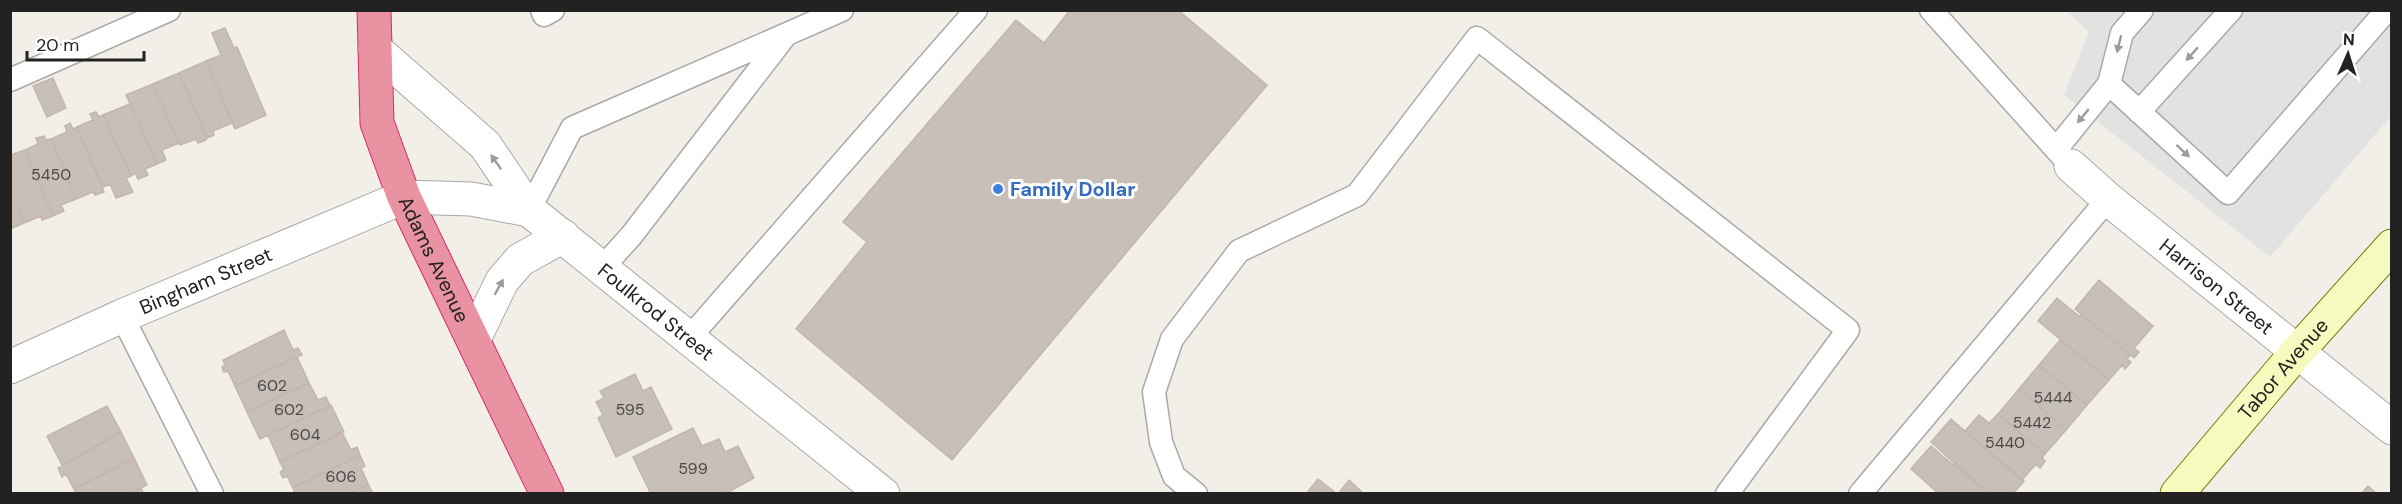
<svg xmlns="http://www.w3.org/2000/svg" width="2402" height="504" font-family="'DM Sans',sans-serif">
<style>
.parking{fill:#e2e2e2}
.building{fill:#c7bfb8;stroke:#c4b6ab;stroke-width:1.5}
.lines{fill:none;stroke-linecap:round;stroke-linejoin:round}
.lane-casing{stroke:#a9a9a9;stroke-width:25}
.street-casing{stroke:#a9a9a9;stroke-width:35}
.secondary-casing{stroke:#707d05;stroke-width:35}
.highway-casing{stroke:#dc2a67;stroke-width:35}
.lane{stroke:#fff;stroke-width:22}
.street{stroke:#fff;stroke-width:33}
.secondary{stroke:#f7fabf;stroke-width:33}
.highway{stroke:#e892a2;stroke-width:33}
.oneway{fill:#9c9c9c}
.shop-dot{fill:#3f7fe0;stroke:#fff;stroke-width:2}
.labels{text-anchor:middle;stroke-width:6;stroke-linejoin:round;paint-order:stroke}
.number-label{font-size:16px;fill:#4b4948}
.shop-label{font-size:20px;font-weight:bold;fill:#366cbe;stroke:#fff;text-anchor:start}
.street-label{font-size:20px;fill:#222;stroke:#fff}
</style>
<rect width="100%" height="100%" fill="#f2efe9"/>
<path class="parking" d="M2067,11h324v105l-121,141 -206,-162 25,-63z"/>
<path class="building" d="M1070,10h108l89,75 -315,375 -156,-131 71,-87 -24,-20 173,-202 28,23z
M225,28l9,20 3,-1 29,68 -31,14 -29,-68 15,-6 -9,-22z
M206,61l26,62 -19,8 1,4 -7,3 -28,-65z
M179,73l27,61v6l-8,3 -2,-4 -16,6 -27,-61z
M53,78l13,30 -19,9 -14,-31z
M153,84l26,59 -17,7 4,10 -9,4 -31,-69z
M130,104l27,60 -12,5 3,6 -10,4 -3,-6 -4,3 -28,-61z
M96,112l3,5 4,-2 28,61 -5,2 7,14 -17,6 -6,-14 -7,3 -26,-60 16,-7 -3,-6z
M70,123l3,6 4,-2 27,65 -9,3 -2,-3 -17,7 -25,-60 16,-7 -2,-6z
M44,136l2,4 5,-1 25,60 -15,6 3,6 -11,5 -28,-66 13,-6 -2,-6z
M25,150l28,66 -11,4 -1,-4 -17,7 -14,-32v-36z
M10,191l14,32 -14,6z
M2099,280l54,46 -19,22 5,4 -5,6 -59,-49z
M2057,298l23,19 1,-3 49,41 -3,4 4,3 -6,7 -3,-4 -13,15 -71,-59z
M284,330l9,20 5,-2 4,7 -67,31 -7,-15 -4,1 -2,-5 3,-2 -2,-5z
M2060,340l49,40 -22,25 -48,-40z
M297,357l12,26 -62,29 -12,-26z
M2039,365l48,40 -21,25 -47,-41z
M635,374l8,17 8,-4 21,42 -56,28 -18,-39 5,-3 -7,-13 8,-4 -4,-7z
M309,383l9,17 8,-3 4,9 -70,33 -13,-27z
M2019,389l47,41 -21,24 -47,-40z
M331,405l13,27 -64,30 -12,-27z
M107,406l14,26 -59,33 -15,-29z
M1998,414l47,40 -3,4 3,3 -5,7 -4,-4 -14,16 -57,-49 14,-16 10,8z
M1951,419l73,62 -11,13h-25l-57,-52z
M693,428l9,18 17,-7 6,13 13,-6 16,32 -29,16h-74l-18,-37z
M121,432l13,26 -60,31 -8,-15 -4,3 -4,-9z
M342,432l9,18 6,-3 3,8 -67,33 -6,-12 -4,2 -3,-6 4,-2 -4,-8z
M1931,446l22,19 2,-2 33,31h-49l-28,-25z
M360,455l5,11 -4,2 7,16 -19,10h-54l-2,-6z
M134,458l13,27 -18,9h-53l-2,-5z
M1318,479l19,15h-31z
M1349,480l15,14h-26z
M368,484l5,10h-24z
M2368,486l9,8h-16z
M141,488l3,6h-15z"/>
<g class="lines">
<defs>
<path id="lane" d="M542,10l2,5 9,-5
M1931,10l140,156
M10,80l159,-70
M2109,84l119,109 159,-183
M2139,112l92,-102
M2057,148l52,-64 13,-51 20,-23
M529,210l43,-82 270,-118
M602,268l29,-32 154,-200
M122,316l90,178
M690,337l286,-327
M1196,494l-22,-18 -13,-34 -7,-50 18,-53 67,-88 118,-56 120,-157 371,292 -121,164
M1860,494l248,-295"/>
<g id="street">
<path d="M375,49l110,96 44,65"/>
<path id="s1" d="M2071,166l37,33 284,229"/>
<path d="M474,339l28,-58 18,-21 43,-24"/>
<path id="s2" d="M10,367l112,-51 282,-119 67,2 58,11 354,284"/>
</g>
<g id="secondary">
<path id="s3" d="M2177,494l120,-142 95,-106"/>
</g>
<g id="highway">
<path id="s4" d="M374,10l3,113 27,74 143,297"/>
</g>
</defs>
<use href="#lane" class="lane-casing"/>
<use href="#street" class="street-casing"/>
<use href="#secondary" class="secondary-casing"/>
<use href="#highway" class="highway-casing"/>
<use href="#lane" class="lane"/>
<use href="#street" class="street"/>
<use href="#secondary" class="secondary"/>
<use href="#highway" class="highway"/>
</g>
<defs><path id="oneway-solid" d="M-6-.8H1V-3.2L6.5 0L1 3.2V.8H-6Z" transform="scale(1.5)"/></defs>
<g class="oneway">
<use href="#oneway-solid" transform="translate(2119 44) rotate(104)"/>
<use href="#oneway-solid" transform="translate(2192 54) rotate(132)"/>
<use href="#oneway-solid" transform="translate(2083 116) rotate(130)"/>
<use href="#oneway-solid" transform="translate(2183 151) rotate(43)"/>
<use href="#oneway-solid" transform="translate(496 162) rotate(-125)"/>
<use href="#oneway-solid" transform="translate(499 287) rotate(-61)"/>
</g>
<circle class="shop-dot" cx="998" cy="189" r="6"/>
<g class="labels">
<g class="number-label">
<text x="51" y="180">5450</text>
<text x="272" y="391">602</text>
<text x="2053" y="403">5444</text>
<text x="289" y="415">602</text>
<text x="630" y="415">595</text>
<text x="2032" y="428">5442</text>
<text x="305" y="440">604</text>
<text x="2005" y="448">5440</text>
<text x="693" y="474">599</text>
<text x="341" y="482">606</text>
</g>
<g class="shop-label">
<text x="1010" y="196">Family Dollar</text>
</g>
<g class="street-label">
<text dy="7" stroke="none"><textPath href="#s4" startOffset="261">Adams Avenue</textPath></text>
<text dy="7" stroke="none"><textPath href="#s2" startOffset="214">Bingham Street</textPath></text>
<text dy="7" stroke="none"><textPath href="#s1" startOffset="189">Harrison Street</textPath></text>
<text dy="7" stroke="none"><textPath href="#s2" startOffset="718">Foulkrod Street</textPath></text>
<text dy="7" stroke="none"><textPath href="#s3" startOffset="164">Tabor Avenue</textPath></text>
</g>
</g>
<rect width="2402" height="504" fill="none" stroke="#222222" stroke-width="24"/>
<g transform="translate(2348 54) rotate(3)" stroke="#ffffff" stroke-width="4.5" paint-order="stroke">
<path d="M0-4.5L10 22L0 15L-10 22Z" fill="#222222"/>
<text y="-9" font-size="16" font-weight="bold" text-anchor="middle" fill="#222222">N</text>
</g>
<path d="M27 51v9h117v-9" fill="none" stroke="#222222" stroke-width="3"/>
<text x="36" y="51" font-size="18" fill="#222222" stroke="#ffffff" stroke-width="4.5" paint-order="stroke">20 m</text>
</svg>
